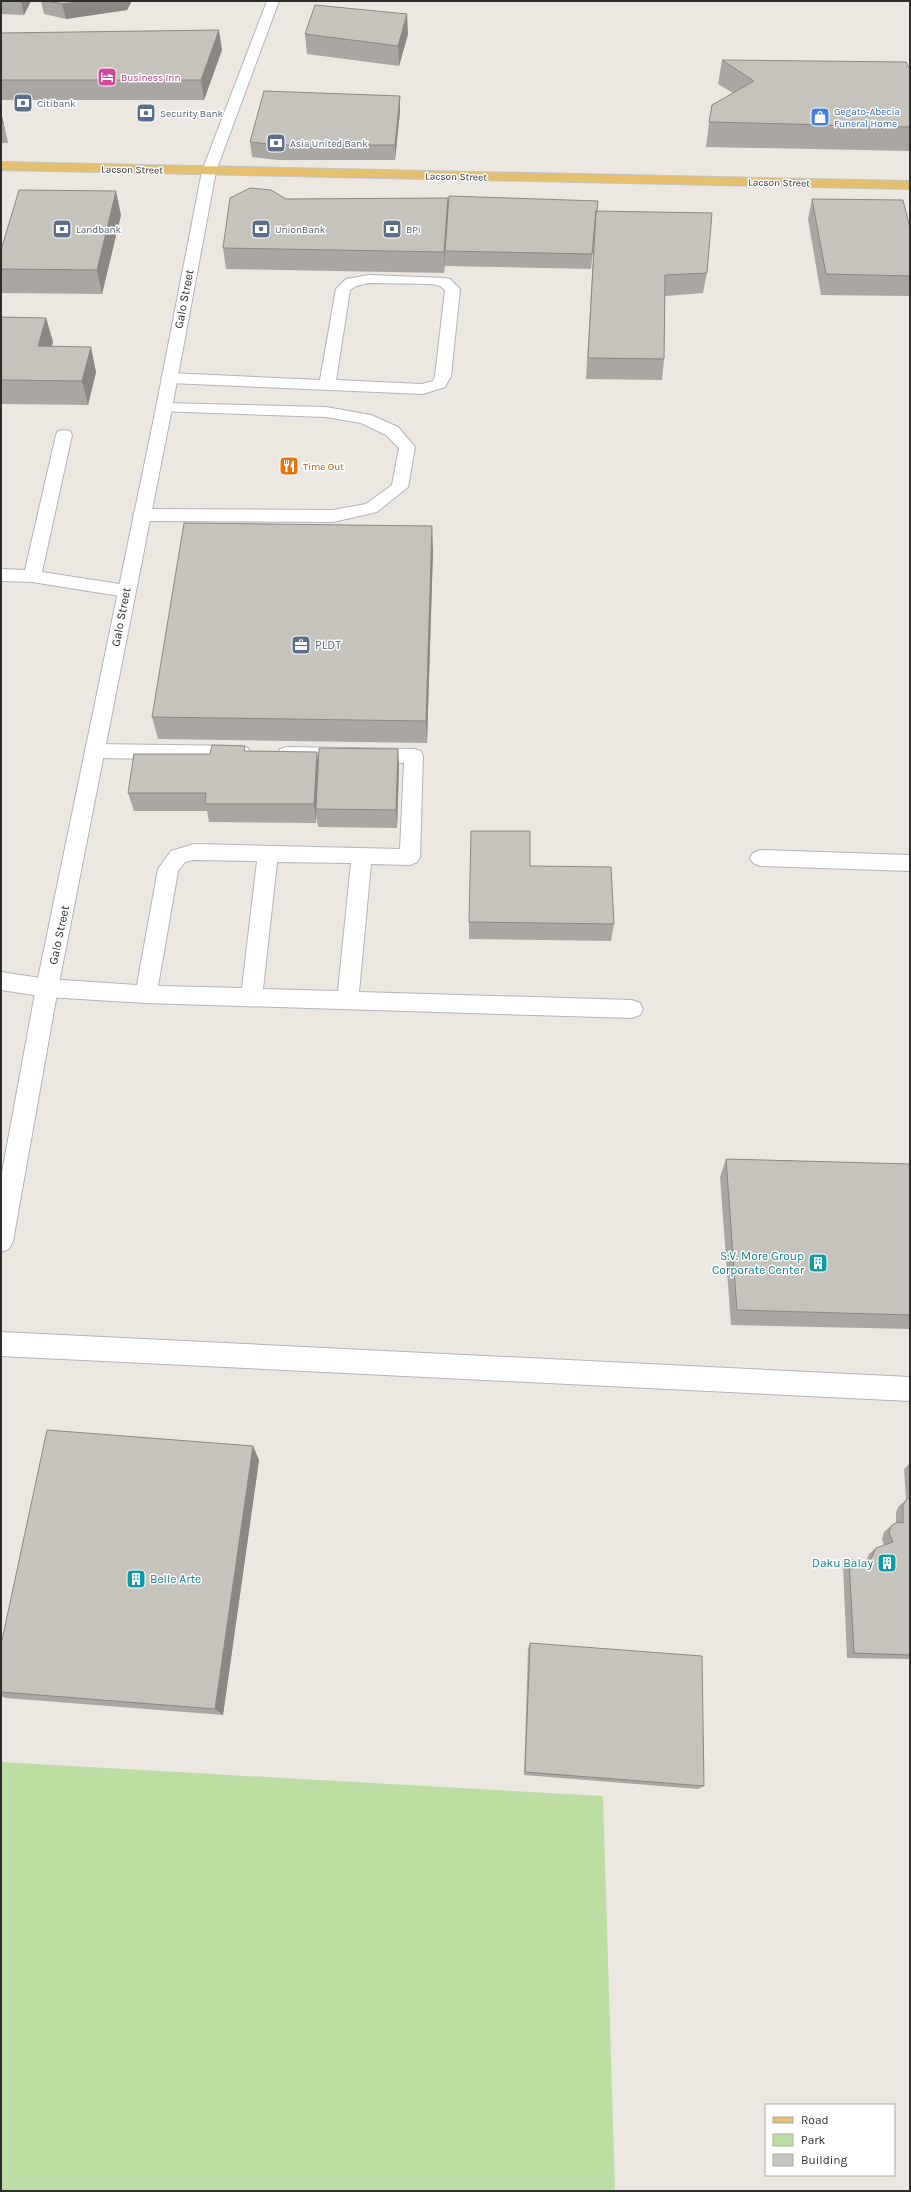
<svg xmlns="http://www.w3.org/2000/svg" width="911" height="2192" font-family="Karla,sans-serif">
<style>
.green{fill:#bddea3}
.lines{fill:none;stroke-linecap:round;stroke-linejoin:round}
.lane-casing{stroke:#b1b4bc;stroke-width:2}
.street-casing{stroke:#b1b4bc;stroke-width:2}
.secondary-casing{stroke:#b1b4bc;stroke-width:2}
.primary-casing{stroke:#c4c4c4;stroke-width:2}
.lane{fill:#fff;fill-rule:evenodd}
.street{fill:#fff;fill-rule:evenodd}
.secondary{fill:#fff;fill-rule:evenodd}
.primary{fill:#e5be6e;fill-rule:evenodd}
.wall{fill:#aaa7a2}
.shaded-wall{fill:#8b8884}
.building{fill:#c6c2bc;stroke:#8b8884}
.labels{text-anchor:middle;stroke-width:3;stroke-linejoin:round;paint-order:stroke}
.far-hotel-label{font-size:10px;fill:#b23c85;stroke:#fff;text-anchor:start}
.far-service-label{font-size:10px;fill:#4e5e75;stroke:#fff;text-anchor:start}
.far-shop-label{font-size:10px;fill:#366cbe;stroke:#fff;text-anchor:start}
.far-street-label{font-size:10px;fill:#2d2d2d;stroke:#fff}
.far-food-label{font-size:10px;fill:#c56008;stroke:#fff;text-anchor:start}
.street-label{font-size:12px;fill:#2d2d2d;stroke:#fff}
.service-label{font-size:12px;fill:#4e5e75;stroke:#fff;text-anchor:start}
.culture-label{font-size:12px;fill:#0d838f;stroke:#fff;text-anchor:end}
</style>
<rect width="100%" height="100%" fill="#ede7e1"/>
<path class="green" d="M1,1762l602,34 12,395h-614z"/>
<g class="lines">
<defs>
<path id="lane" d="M369,275l76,3 5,1 10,10 -9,87 -6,11 -22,7 -254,-11 -6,-2 -2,-3 2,-3 6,-2 151,7 16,-91 10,-10zM369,283l63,1 8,2 5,4 -10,86 -2,5 -11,3 -86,-4 14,-90 6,-4z
M164,403l162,4 45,8 27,12 17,20 -7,40 -31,25 -44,10 -192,-1 -6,-2 -2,-4 2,-4 6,-2 192,1 33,-6 26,-19 7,-37 -13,-13 -25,-12 -35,-6 -168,-6 -2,-3 2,-3z
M64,430l6,1 2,4 -30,137 84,13 6,2 3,4 -3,4 -6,2 -94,-15 -31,-1v-12l24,1 31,-135 2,-4z
M94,744l147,2 7,2 2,5 -2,5 -7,2 -147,-2 -7,-2 -2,-5 2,-5z
M287,747l127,2 7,2 2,5 -3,101 -3,5 -7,3 -39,-1 -12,128 273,8 8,3 3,6 -3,6 -8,3 -486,-15 -99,-6 -46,-7v-18l46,7 90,6 21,-116 13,-18 23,-7 206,5 4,-86 -117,-2 -7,-2 -2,-5 2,-5zM194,860l63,1 -15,127 -84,-2 20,-115 7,-9zM277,862l74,1 -13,128 -75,-2z"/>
<path id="street" d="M760,850l150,5v16l-150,-5 -7,-3 -3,-5 3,-5z
M1,1332l909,45v24l-909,-45z"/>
<path id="secondary" d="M267,1h12l-63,170 -44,237 -114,580 -45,253 -4,8 -8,3v-74l35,-190 120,-580 46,-237z"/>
<path id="primary" d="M1,162l909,19v8l-909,-19z"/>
</defs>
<use href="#lane" class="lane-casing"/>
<use href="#street" class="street-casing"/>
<use href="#secondary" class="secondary-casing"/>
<use href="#primary" class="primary-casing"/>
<use href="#lane" class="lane"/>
<use href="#street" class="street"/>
<use href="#secondary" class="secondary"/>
<use href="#primary" class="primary"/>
</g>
<path class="wall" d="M1,1h30l-7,14 -23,-1z
M41,1h91l-5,9 -61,9 -22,-5z
M1,33l221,17 -18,50h-203z
M305,34h103l-9,32 -92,-12z
M722,60l188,10v81l-204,-4 3,-25 24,-29 -15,-9z
M400,96v15l-5,49h-117l-26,-3 -2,-15z
M1,112l7,31h-7z
M448,198v18l149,-5 110,62 -4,20 -38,3 -1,63 -2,21 -76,-1 8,-137 -3,27 -146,-3v-3l-1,10 -218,-4 -3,-21 63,-49z
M812,199l98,29v68l-89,-1 -13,-76z
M121,215l-19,79 -100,-1 -1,-4v-39z
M1,317l45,1 7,24 -2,5 45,25 -8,33 -87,-1z
M433,550l-6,193 -269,-4 -6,-22z
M398,749l1,19 -2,60 -79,-1 -2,-12v8l-107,-1 -2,-11h-73l-6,-18 82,-39 36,-3 71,1 1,13z
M530,866l84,58 -3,17 -142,-2v-17z
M726,1159l184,5v165l-179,-4 -11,-148z
M259,1460l-36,255 -217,-17 -5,-2v-51z
M910,1463v196l-63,-1 -4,-92 6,-6 17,1 3,-7 7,-6 8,-3 -2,-6 2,-7 7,-6 5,-3v-11l3,-6 7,-6 -2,-31z
M530,1643l174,143 -6,3 -174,-14 4,-126z"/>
<path class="shaded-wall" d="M21,1h10l-7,14z
M86,1h46l-5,9 -61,9 -4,-15z
M407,14l1,20 -9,32 -1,-20z
M219,30l3,20 -18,50 -3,-20z
M400,96v15l-5,49v-15z
M1,112l7,31 -5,-20z
M116,191l5,24 -19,79 -5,-24z
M448,198v21l-3,32 -1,22v-21z
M46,318l7,24 -8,29 -7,-25z
M91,347l5,25 -8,33 -6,-24z
M432,526l1,24 -6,193 -1,-22z
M398,749l1,19 -2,60 -1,-18z
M317,752l2,18 -3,39v14l-2,-19z
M253,1446l6,14 -36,255 -8,-6z"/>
<path class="building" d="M48,1h38l-24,3z
M315,5l92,9 -9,32 -93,-12z
M219,30l-18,50h-200v-47z
M722,60l184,2 4,8v57l-201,-5 3,-17 42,-24z
M264,91l136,5 -5,49h-118l-27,-3z
M1,115l2,8h-2z
M250,188l21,2 15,9 162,-1 -4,54 -221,-4 7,-50z
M19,190l97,1 -19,79 -96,-1v-19z
M449,196l149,5 -1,10h-1l-4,43 -147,-3z
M812,199l91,1 7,28v48l-84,-2z
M596,211l116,2 -5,60 -42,2 -1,84 -76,-1z
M1,317l45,1 -8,28 53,1 -9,34 -81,-1z
M184,523l248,3 -6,195 -274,-4z
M212,745l33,1 -1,5 73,1 -3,52h-109l1,-11h-78l6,-39h76z
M319,748l79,1 -2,61 -80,-1z
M471,831h59v35l81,1 3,57 -145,-2z
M726,1159l184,5v151l-173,-5z
M47,1430l206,16 -38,263 -214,-17v-47z
M910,1497v158l-56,-2 -5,-93 21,1 6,-13 17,-6 -4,-9 2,-7 6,-4 6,1v-18l4,-6z
M530,1643l172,13 2,130 -179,-14z"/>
<defs>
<symbol id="hotel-square" viewBox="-11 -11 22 22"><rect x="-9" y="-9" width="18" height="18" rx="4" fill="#d1479c" stroke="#fff"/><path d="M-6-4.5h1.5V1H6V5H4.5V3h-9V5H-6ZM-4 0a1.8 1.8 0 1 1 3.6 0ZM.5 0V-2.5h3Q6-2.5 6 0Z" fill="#fff"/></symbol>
<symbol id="bank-square" viewBox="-11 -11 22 22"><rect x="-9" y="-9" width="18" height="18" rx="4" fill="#5c6f8a" stroke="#fff"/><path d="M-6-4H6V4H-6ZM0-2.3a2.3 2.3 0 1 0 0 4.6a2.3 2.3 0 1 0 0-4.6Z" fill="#fff"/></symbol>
<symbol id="shop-square" viewBox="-11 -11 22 22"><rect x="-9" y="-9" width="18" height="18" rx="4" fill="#3f7fe0" stroke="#fff"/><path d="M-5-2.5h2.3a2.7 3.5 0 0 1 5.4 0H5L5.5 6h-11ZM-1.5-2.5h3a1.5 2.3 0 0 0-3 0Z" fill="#fff"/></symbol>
<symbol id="restaurant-square" viewBox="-11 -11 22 22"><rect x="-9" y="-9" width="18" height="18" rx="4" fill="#e8710a" stroke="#fff"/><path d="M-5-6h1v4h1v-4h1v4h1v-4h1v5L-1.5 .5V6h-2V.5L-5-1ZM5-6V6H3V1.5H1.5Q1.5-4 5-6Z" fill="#fff"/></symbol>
<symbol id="office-square" viewBox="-11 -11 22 22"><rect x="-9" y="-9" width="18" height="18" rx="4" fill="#5c6f8a" stroke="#fff"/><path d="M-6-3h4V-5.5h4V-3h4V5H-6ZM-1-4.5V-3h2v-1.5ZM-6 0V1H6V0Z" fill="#fff"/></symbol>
<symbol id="building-square" viewBox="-11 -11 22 22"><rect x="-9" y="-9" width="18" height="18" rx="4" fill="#0f9aa8" stroke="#fff"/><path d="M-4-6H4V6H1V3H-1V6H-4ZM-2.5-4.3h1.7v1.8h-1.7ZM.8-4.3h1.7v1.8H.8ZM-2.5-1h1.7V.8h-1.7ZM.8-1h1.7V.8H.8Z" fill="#fff"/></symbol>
</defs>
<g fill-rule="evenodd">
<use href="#hotel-square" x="96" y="66" width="22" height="22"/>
<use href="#bank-square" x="12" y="92" width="22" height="22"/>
<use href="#bank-square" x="135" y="102" width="22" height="22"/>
<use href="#shop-square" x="809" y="106" width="22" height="22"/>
<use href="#bank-square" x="265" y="132" width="22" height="22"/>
<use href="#bank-square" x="51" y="218" width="22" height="22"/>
<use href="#bank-square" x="250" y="218" width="22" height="22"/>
<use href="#bank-square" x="381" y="218" width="22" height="22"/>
<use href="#restaurant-square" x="278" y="455" width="22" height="22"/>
<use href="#office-square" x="290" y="634" width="22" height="22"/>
<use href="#building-square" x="807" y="1252" width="22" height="22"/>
<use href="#building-square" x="876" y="1552" width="22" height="22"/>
<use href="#building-square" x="125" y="1568" width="22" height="22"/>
</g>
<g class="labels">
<g class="far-hotel-label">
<text x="121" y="81">Business Inn</text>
</g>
<g class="far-service-label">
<text x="37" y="107">Citibank</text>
<text x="160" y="117">Security Bank</text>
<text x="290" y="147">Asia United Bank</text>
<text x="76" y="233">Landbank</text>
<text x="275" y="233">UnionBank</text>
<text x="406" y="233">BPI</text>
</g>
<g class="far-shop-label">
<text x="834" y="115">Gegato-Abecia<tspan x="834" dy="12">Funeral Home</tspan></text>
</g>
<g class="far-street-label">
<text transform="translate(132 169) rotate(1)" y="4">Lacson Street</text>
<text transform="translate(456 176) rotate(1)" y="4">Lacson Street</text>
<text transform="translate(779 182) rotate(1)" y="4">Lacson Street</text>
</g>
<g class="far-food-label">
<text x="303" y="470">Time Out</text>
</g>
<g class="street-label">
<text transform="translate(184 299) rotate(-79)" y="4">Galo Street</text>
<text transform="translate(121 617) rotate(-79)" y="4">Galo Street</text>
<text transform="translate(59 935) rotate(-78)" y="4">Galo Street</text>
</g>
<g class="service-label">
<text x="315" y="649">PLDT</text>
</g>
<g class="culture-label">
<text x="804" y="1260">S.V. More Group<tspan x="804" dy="14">Corporate Center</tspan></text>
<text x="873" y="1567">Daku Balay</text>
<text x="150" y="1583" text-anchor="start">Belle Arte</text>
</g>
</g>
<rect width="911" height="2192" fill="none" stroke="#2d2d2d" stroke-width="4"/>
<rect x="765" y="2104" width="130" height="72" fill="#ffffff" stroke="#ababab"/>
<rect x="773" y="2117" width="20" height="6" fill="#e5be6e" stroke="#ababab"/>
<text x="801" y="2124" font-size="12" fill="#2d2d2d">Road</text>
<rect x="773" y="2134" width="20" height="12" fill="#bddea3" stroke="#ababab"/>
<text x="801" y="2144" font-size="12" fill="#2d2d2d">Park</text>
<rect x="773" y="2154" width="20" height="12" fill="#c6c2bc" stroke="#ababab"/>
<text x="801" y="2164" font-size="12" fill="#2d2d2d">Building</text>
</svg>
